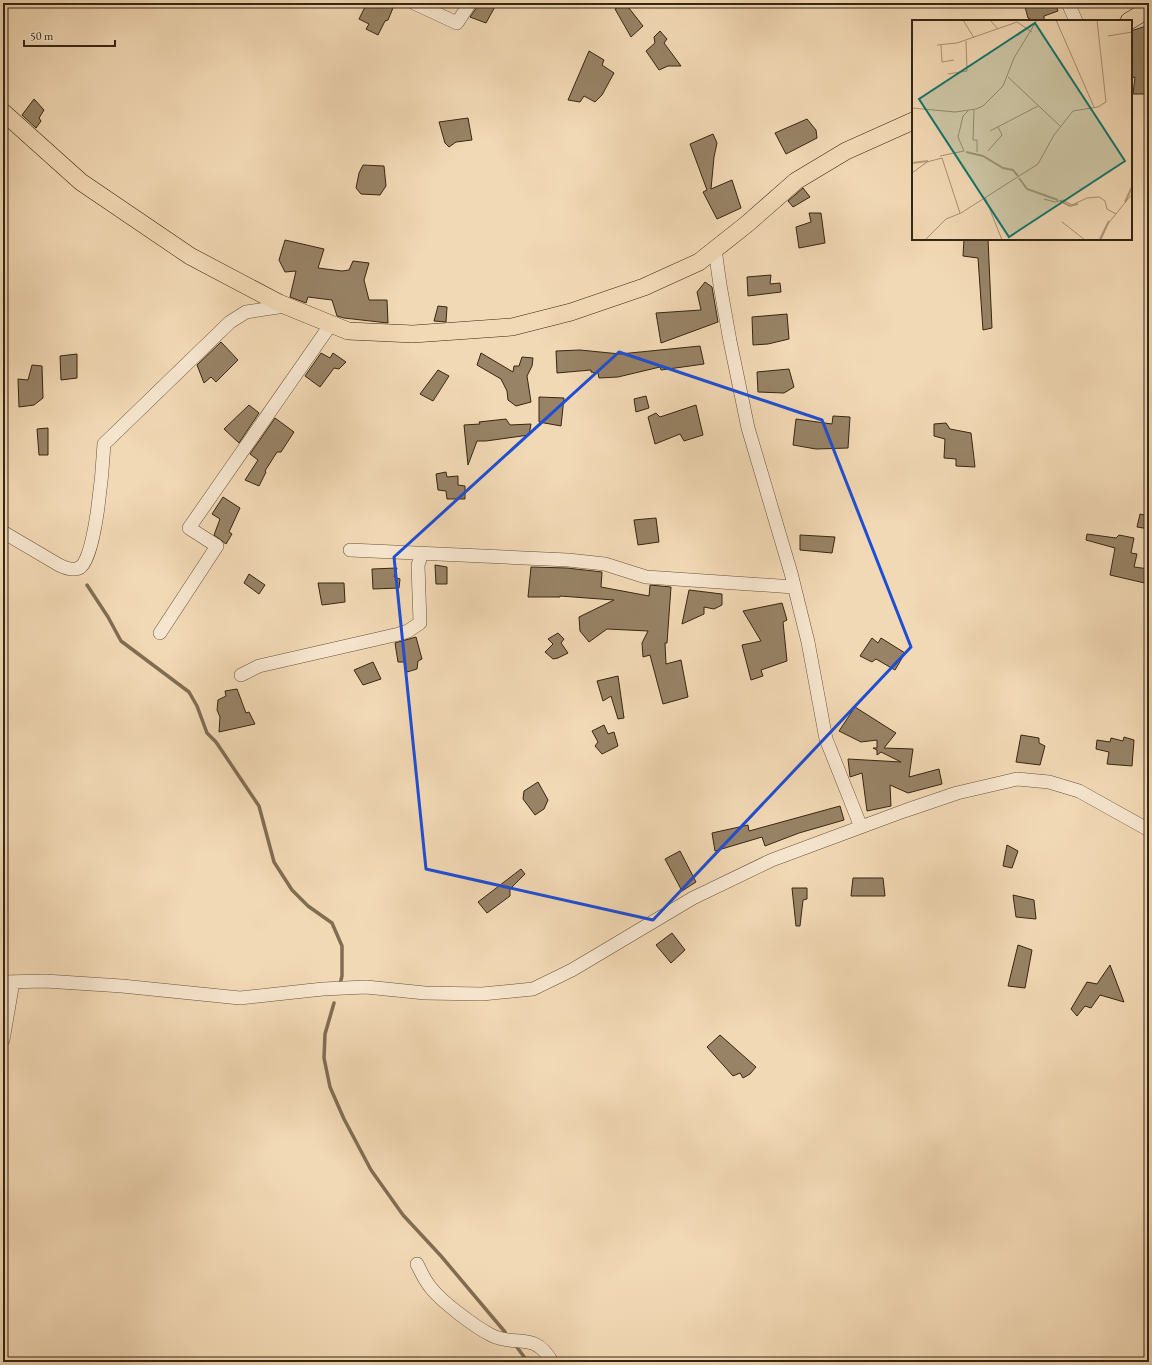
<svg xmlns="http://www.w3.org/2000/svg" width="1152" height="1365" font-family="'EB Garamond',serif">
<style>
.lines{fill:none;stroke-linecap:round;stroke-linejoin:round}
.stream{stroke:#816d52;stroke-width:3.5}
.building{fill:#988366;stroke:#372611}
.minor-casing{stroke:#66533a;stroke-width:14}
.major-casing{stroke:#372611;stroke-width:18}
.minor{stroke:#f7e6cf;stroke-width:13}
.major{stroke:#f2d9b5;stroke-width:17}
.marked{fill:none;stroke:#1d4ed8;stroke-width:3;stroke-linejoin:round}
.inset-river{fill:none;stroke:#b29c7d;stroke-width:2}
.inset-road{fill:none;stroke:#a79173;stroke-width:1}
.view{fill:#0f766e;fill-opacity:0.15;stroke:#0f766e;stroke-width:2}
.inset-edge{fill:none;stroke:#372611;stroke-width:2}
</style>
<rect width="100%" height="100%" fill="#f2d9b5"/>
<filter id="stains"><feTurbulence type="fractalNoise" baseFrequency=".005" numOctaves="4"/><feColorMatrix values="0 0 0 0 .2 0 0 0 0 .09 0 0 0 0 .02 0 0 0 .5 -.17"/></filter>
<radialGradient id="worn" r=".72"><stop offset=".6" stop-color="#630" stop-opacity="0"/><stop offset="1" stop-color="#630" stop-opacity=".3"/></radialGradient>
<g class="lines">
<path class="stream" d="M87,585l21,32 13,24 68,51 8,14 10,27 9,9 43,64 15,56 18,28 16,16 24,17 10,23v30l-2,8
M334,1003l-9,31 -1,24 6,29 14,32 27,51 32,45 38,41 64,76
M516,1346l12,16"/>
</g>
<path class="building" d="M367,3h28l-7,17 -3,1 -7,14 -12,-6 3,-5 -10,-5z
M478,3h19l-11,20 -16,-6 7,-10z
M625,3l18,23 -12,11 -16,-28z
M1024,3h31l3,8 -14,5v5h-10l-6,-3z
M1149,25v69h-16l2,-17 -4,1v-47z
M660,31l7,8 -3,4 17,23h-13l-9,4 -13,-19 9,-8 -1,-6z
M589,51l15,9 -2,5 12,8 -12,22 -7,7 -11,-6 -4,6 -12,-2z
M34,99l10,11 -5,8 2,3 -5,7 -14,-13z
M468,118l4,22 -16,2 -7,5 -4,-4 -6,-21z
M807,119l9,11 1,8 -31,16 -11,-21z
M713,134l4,9 -3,14 -3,32 21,-9 9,28 -24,11 -14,-27 4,-2 -17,-46z
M363,165l21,1 2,20 -6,9 -19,-1 -5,-6 3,-15z
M803,188l7,9 -17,10 -5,-6z
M809,213h12l4,30 -26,5 -3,-21 15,-5z
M964,239h24l4,89 -9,2 -5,-72 -15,-2z
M285,240l39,9 -6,19 24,3 7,-1 4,-9 16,2 -5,17 5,20h18l1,23 -44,-5 -7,-2 -5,-16 -24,-3 -2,6 -16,-6 6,-26 -11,1 -6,-12z
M771,275l-1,9 10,-1 1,9 -33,4 -1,-19z
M705,282l7,5 6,35 -57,21 -5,-30 45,-3 -4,-18z
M438,306l9,1 -1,15 -12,-1z
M787,314l2,25 -21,5 -15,1 -1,-28z
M221,342l17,18 -22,22 -5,-5 -7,6 -7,-18z
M700,346l4,18 -43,6 -1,-3 -42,10 -19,1 -1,-5 -7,-1v-2l-34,3 -1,-22 24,-1 40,4z
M321,353l9,5 3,-5 13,9 -7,7 -5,-1 -14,19 -15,-11z
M481,353l32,19 1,-6h5l3,-9 11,1 -1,8 -5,10 4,26 -15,4 -8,-6 -1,-9 -6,-12 -24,-14z
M77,354v24l-16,2 -1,-24z
M32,365l10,1 1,32 -9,7 -15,2 -1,-28 10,1z
M789,369l5,18 -10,6 -26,-1 -1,-20z
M438,370l11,6 -16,25 -13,-7z
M646,396l3,12 -13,4 -2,-13z
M539,397l25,1 -3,28 -22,-4z
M249,405l10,8 -20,30 -15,-14z
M696,405l7,30 -19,6 -4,-7 -25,10 -7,-27 8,-4 4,4z
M833,416l17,1 -2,31 -32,1 -23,-4 3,-26 36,5z
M275,418l19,14 -13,20h-4l-12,19 1,1 -7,14 -14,-6 13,-20 -8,-6z
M506,419l4,6 21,-1 -2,11 -43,6h-9l-9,24 -4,-40 16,-1 -1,-2z
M946,423l4,6 21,4 4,34 -19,-1v-7l-12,-1 1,-19 -11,-3v-12z
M48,428v27h-9l-2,-26z
M446,472l1,5 11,-1v9l7,1v13h-18l-1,-8 -8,-1 -2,-16z
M223,497l17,11 -11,24 3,2 -6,10 -12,-9 6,-16 -8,-5z
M1140,514l9,2v13l-12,-2z
M656,518l3,24 -21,3 -4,-25z
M1087,534l29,4 3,-3 15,3 -3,15 6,1 -3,13 15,2v15l-39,-9 5,-27 -29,-8z
M800,535l35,2 -3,16 -32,-3z
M435,565l12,2v17h-11z
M531,567l36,1 35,4 -1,15 48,9 1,-11 21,2 -4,56h-2l1,21 15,-4 7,37 -25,7 -13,-49 -7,2 -1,-14 6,-12 -41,-2 -18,13 -9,-11 -1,-14 35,-17 -54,-4v1h-32z
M397,568l-3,9 6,2 -1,9 -26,1 -1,-20z
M249,574l16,11 -6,9 -15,-11z
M318,583h26l1,19 -23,3z
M689,590l33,4v11l-8,4 -10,-2v7l-22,10z
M782,603l5,17 -4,2 4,39 -26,9 2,6 -12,4 -9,-35 19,-4 -18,-30z
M558,633l6,6 -3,4 7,10 -10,5 -5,1 -8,-7 8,-8 -5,-5z
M416,637l6,22 -4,2 -1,8 -10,3 -3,-10h-6l-3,-19z
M872,638l6,5 3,-5 24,15 -10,17 -19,-11 -4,3 -12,-6z
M373,662l8,17 -18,6 -9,-15z
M618,676l6,42 -6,1 -7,-23 -8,5 -6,-20z
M237,689l9,24 3,-1 6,12 -36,8 1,-15 -3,-7 1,-10 8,-4 -1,-5z
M855,707l41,26 -12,15 29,1 -4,28 30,-8 3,15 -34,9 -18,-8 1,21 -24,5 -5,-38 -12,4 -2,-18 53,3 -20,-10 -4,3v-5l-4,-2h4v-8l-16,2 -22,-11z
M604,725l4,9 6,-2 4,14 -16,8 -7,-8 3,-4 -6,-11z
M1021,735l18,3v5l6,3 -5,19 -24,-3z
M1124,737l10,3 -2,26 -25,-2 2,-12 -13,-3 1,-9 13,2 1,-4 12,3z
M538,782l10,18 -4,9 -9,6 -12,-16 1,-8z
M840,806l4,14 -45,13 -34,13 -3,-9 -47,14 -3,-18 36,-8 1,6z
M1007,845l11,6 -6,17 -9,-2z
M680,851l16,31 -14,9 -17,-32z
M521,869l4,5 -15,15v7l-23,17 -9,-11z
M853,878h30l2,18h-34z
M792,888h15v11l-4,1 -3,26h-4z
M1013,895l21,5 2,19 -20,-2z
M672,933l13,17 -14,13 -15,-18z
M1018,945l14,5 -7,38 -17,-2z
M1110,965l14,37 -24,-7 -9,13 -6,-2 -8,10 -6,-7 16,-27 10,2z
M720,1035l36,32 -6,7 -7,4 -3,-5 -7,3 -26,-29z"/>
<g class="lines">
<defs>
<path id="minor" d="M414,3l43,20 13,-20
M1068,3l8,18
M715,249l5,36 10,56 18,87 43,145 17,69 18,97 35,88
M3,532l56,33c6,3 13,6 20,3 17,-7 24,-105 25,-124l126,-122 16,-10 39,-6
M350,550l218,10 37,4 41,13 148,10
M160,633l57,-87 -28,-18 142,-204
M241,675l18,-9 140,-32 9,-3 12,-8 -2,-58 4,-12
M3,982l42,-1 77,5 118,12 83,-9 43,-2 59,6 57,1 51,-5 39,-19 121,-72 79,-38 132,-49 53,-18 60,-14 32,3 30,9 70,39
M3,1040l10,-58
M417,1264c4,8 8,17 14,24 11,14 44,39 60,47 25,13 43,-5 61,27"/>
<path id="major" d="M1129,21l20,-12
M3,112l78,70 109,74 89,47 69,28 65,3 99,-7 59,-15 73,-25 55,-25 48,-38 49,-43 50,-30 67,-30"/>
</defs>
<use href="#minor" class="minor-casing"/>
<use href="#major" class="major-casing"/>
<use href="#minor" class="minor"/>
<use href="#major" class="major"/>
</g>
<path class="marked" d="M619,352l203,68 89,227 -258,273 -227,-51 -32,-312z"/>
<g transform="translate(912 20)">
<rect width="220" height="220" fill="#f2d9b5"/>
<path class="inset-river" d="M54,132l17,4 20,12 10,2 5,6M0,143l16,-2M107,158l8,11 31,11M148,181l10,5 8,-2M213,182l7,-15M188,219l9,-18"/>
<path class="inset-road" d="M51,0l11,18M78,0l8,9M144,0l38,87M196,16l24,-4M25,25l20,-2 60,-21 15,10M29,25l1,17 12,-2M36,54l19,-3 -1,-30M96,57l52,49M0,88l43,4 21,-3 7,-3 20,-20 11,-28 23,-38M62,90l-1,30h4v12M78,111l48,-25M76,131l14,-16 -4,-8M28,136l24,-5 -6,-14 5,-21 5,-5M0,153l15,-11 15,-4 18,55M73,177l17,43M132,179l11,3 8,-2 9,5 15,-7 12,-1 6,4 2,8 9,5M150,202l23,18M13,220l21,-21 15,-6 77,-49 16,-29 19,-24 25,-4 8,-5 -9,-82M189,220l6,-15 25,-31"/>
<path class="view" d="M123,3l90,138 -116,76 -90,-138z"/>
<rect width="220" height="220" class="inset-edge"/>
</g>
<rect width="1152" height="1365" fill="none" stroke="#f2d9b5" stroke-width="16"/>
<rect x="4" y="4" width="1144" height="1357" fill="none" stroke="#372611" stroke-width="2"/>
<rect x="8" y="8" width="1136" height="1349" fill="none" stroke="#372611"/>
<path d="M24 40v6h91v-6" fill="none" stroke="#372611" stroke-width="2"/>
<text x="30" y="40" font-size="12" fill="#372611" stroke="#f7e6cf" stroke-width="3" paint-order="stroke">50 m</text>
<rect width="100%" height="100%" filter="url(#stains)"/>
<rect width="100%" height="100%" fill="url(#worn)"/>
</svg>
